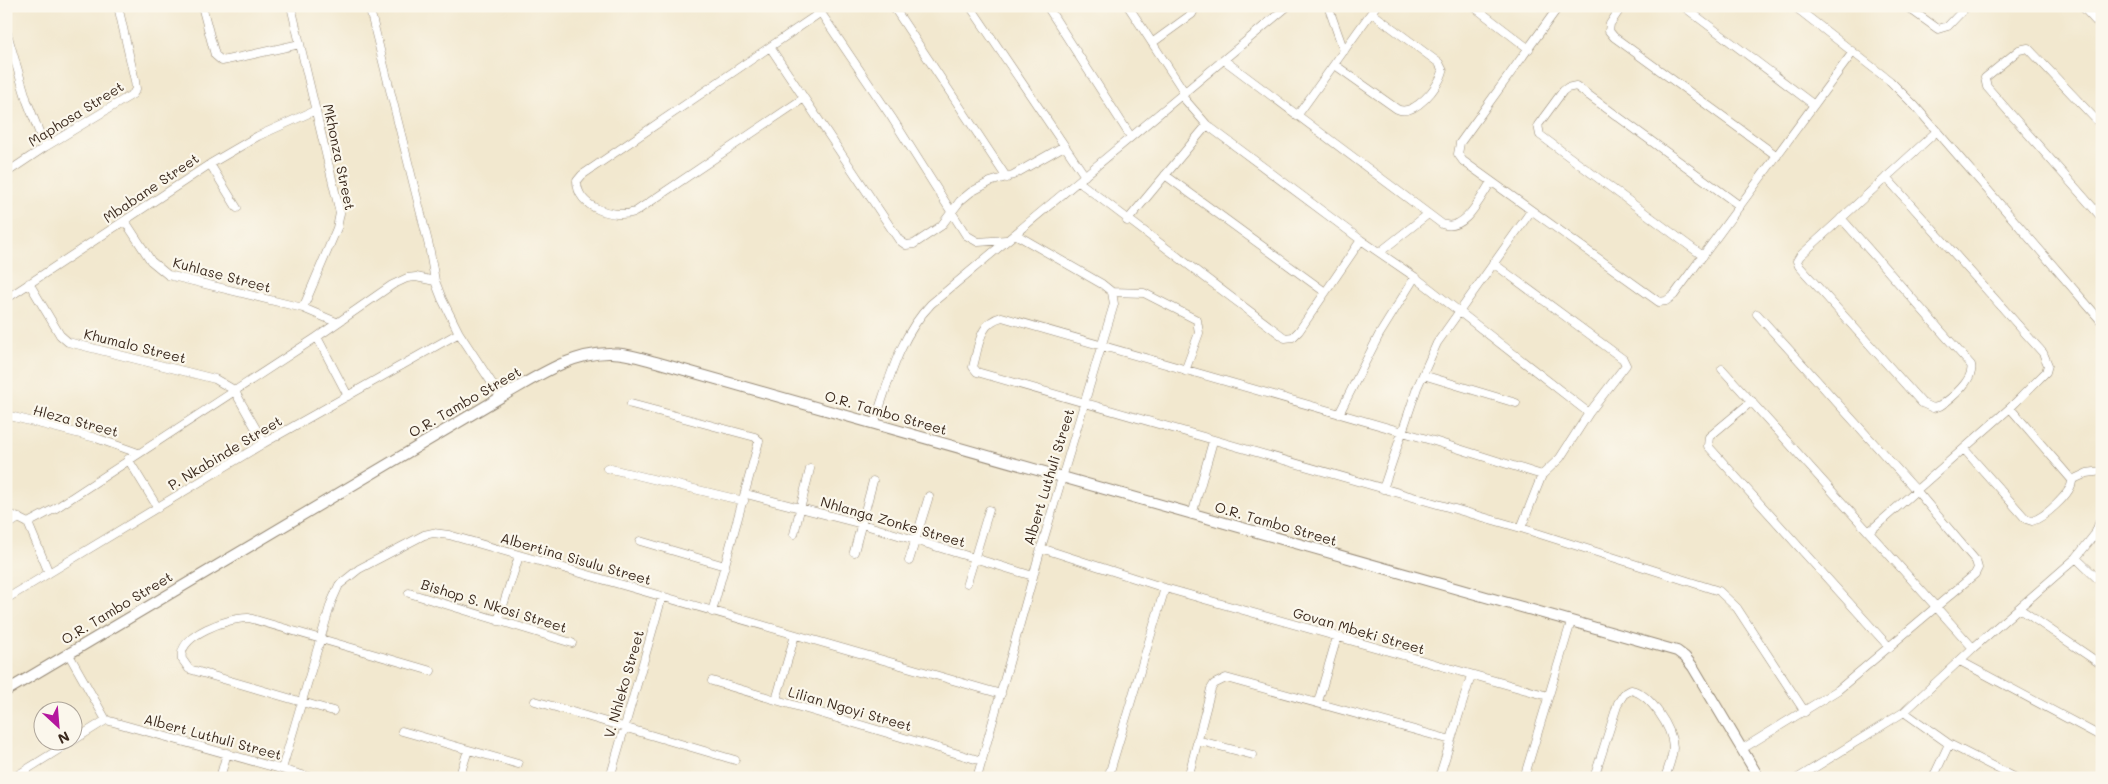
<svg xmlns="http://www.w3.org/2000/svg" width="2108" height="784" font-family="Mali,sans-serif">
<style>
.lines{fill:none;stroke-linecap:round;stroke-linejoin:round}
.minor-casing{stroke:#968976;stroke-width:9}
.tertiary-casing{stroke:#968976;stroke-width:12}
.minor{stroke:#fff;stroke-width:8}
.tertiary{stroke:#fff;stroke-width:10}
.labels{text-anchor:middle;stroke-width:4.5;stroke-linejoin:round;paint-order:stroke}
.street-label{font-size:14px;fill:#3b2a1e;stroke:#fbf7ec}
</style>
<rect width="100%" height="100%" fill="#fbf7ec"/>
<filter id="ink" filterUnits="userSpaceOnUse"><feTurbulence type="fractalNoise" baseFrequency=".02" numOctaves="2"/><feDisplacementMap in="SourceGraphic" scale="10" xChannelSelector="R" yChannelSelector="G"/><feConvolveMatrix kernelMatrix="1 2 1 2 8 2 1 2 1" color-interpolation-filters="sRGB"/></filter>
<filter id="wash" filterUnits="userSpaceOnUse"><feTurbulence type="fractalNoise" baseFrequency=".0096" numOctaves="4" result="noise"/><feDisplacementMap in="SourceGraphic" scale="20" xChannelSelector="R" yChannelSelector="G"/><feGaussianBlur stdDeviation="1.12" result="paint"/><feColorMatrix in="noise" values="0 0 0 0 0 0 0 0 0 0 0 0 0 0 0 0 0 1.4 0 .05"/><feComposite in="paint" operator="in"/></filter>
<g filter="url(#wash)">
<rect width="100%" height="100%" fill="#f2e8cf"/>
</g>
<g filter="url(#ink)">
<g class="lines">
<defs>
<path id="minor" d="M202,6l13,49 7,6 78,-17
M291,6l49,207 -3,15 -34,80
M369,6l60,240 6,35 7,18 17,34 42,64
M893,6l114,172
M970,6l115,170
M1047,6l84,131
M1128,6l57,87
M1328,6l16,45
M1473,6l56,43
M1559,6l-99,137 -2,11 5,7 196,141 7,-1 8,-6 179,-243
M1622,6l-12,18 -1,7 5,6 163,119
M1683,6l131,99
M1794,6l96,75 25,25 187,216
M1906,6l32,23 10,-3 19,-20
M2082,6l20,22
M821,13l71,105 74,117 12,7 28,-2
M6,30l21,71 18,46
M1152,43l40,-29 4,-8
M770,47l129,193 7,5 8,-1 27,-18 19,-25 11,-9 19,-10 23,-7 51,-29
M1224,60l218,164c23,9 38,-26 49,-42
M1335,65l62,44c17,8 42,-22 46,-38l-4,-8 -67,-50
M1181,95l26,30 154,115 54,37 174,136
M804,98l-169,114c-21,7 -58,-4 -58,-31l5,-6 248,-169
M1297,116l79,-110
M2102,126l-74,-78 -9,2 -34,28 2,9 115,131
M210,164l27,44
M6,173l39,-26 88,-53 3,-5 -1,-8 -17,-75
M1165,175l160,117
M1079,182l206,156 8,-1 6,-6 62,-91
M1841,218l130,147c4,14 -20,34 -31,41l-7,2 -11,-5 -123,-137 -2,-5 3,-5 137,-125
M125,221l26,40 17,14 135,33 33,14
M1127,221l80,-96
M1380,252l47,-37
M1703,256l-163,-121 -2,-10 25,-34 4,-3 9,-2 164,120
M1493,263l130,96 3,6 -37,48 -29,45 -18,17 -21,53
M29,283l31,52 8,7 147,37 19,11 30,53
M1112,292l32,1 53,27 2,13 -14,38
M6,299l204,-135 48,-28 58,-26
M317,337l31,59
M1722,369l251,279
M1423,375l93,28
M1752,401l-43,36 -1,9 182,202
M631,404l124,33 4,4 -47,171
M1339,414l40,-79 36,-58
M6,415l90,23 42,15
M874,424c15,-43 25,-87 57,-120l357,-298
M1964,449l62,70 6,2c12,-3 41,-29 40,-41l-62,-72
M128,459l30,49
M607,468l137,33
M1542,475l-108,-34 -432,-124c-22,5 -23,27 -28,46l-1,4 4,5 544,156 198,63 18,17 68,104
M2072,480l15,-7 15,-2
M1383,489l34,-101 20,-45 94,-132
M746,494l116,30 171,52
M6,512l22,11
M1192,515l21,-74
M28,523l28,-15 261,-171 75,-52 15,-7 9,-1 19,4
M28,523l21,50
M6,526l13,-8
M1870,531l140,-123 36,-36 2,-7 -5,-12 -157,-176
M794,534l16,-65
M640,541l85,25
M1041,548l124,40 383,108
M854,552l19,-71
M2076,558l26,25
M909,561l20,-65
M967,583l22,-73
M409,593l163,50
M6,599l258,-156 195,-110
M2020,609l82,56
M498,621l21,-65
M68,653l38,67
M1960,661l142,76
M712,681l270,80
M776,700l19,-65
M535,701l200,59
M1318,702l19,-65
M333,711l-144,-42 -7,-10c-5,-24 48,-42 67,-41l182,53
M1904,712l45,32 67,34
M106,720l207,58
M402,731l116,33
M1197,740l56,15
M1742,749l96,-59 137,-116 3,-6 -2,-7 -60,-71 -159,-176
M282,769l49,-166 8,-18 20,-16 65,-34 9,-2 16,2 552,159
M13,778l93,-58
M220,778l7,-25
M459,778l9,-28
M610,778l52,-181
M977,778l64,-230 73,-244 -2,-12 -10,-8 -87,-50
M1108,778l57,-190
M1188,778l23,-89 3,-5 12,-6 225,62
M1439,778l32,-102
M1524,778l47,-156
M1594,778l24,-75 6,-9 7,-4c19,4 41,37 42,57 0,10 -5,21 -8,31
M1798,778l106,-66 69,-64 103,-90 19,-24 7,-18
M1933,778l16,-34"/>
<path id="tertiary" d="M6,691l495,-294c34,-19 70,-45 110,-44 15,0 30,5 45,9l1021,289 8,6 8,10 66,111"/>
</defs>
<use href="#minor" class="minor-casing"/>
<use href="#tertiary" class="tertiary-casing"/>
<use href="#minor" class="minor"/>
<use href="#tertiary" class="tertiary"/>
</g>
</g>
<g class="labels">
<g class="street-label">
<text transform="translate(76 114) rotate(-32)" y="5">Maphosa Street</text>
<text transform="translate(339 157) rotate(78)" y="5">Mkhonza Street</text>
<text transform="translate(151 188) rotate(-34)" y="5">Mbabane Street</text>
<text transform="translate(222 275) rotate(15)" y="5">Kuhlase Street</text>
<text transform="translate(135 346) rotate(14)" y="5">Khumalo Street</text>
<text transform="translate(465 402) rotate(-30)" y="5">O.R. Tambo Street</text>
<text transform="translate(886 413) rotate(16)" y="5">O.R. Tambo Street</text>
<text transform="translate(76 421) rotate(15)" y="5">Hleza Street</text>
<text transform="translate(225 453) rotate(-31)" y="5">P. Nkabinde Street</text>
<text transform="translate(1049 477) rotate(-73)" y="5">Albert Luthuli Street</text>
<text transform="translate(893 522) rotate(16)" y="5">Nhlanga Zonke Street</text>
<text transform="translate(1276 524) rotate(16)" y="5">O.R. Tambo Street</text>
<text transform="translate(576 559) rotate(16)" y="5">Albertina Sisulu Street</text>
<text transform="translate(494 606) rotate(17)" y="5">Bishop S. Nkosi Street</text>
<text transform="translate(117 608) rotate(-31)" y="5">O.R. Tambo Street</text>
<text transform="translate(1359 631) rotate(16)" y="5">Govan Mbeki Street</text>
<text transform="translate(624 684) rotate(-74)" y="5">V. Nhleko Street</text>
<text transform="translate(850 709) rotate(16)" y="5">Lilian Ngoyi Street</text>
<text transform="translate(213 737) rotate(15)" y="5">Albert Luthuli Street</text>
</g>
</g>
<rect width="2108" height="784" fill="none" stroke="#fbf7ec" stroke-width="25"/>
<g transform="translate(58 726) rotate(154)"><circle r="24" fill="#fbf7ec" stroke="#aea59a"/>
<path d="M0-4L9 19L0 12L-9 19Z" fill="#b5179e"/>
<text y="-8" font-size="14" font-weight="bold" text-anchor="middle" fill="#3b2a1e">N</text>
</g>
</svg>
